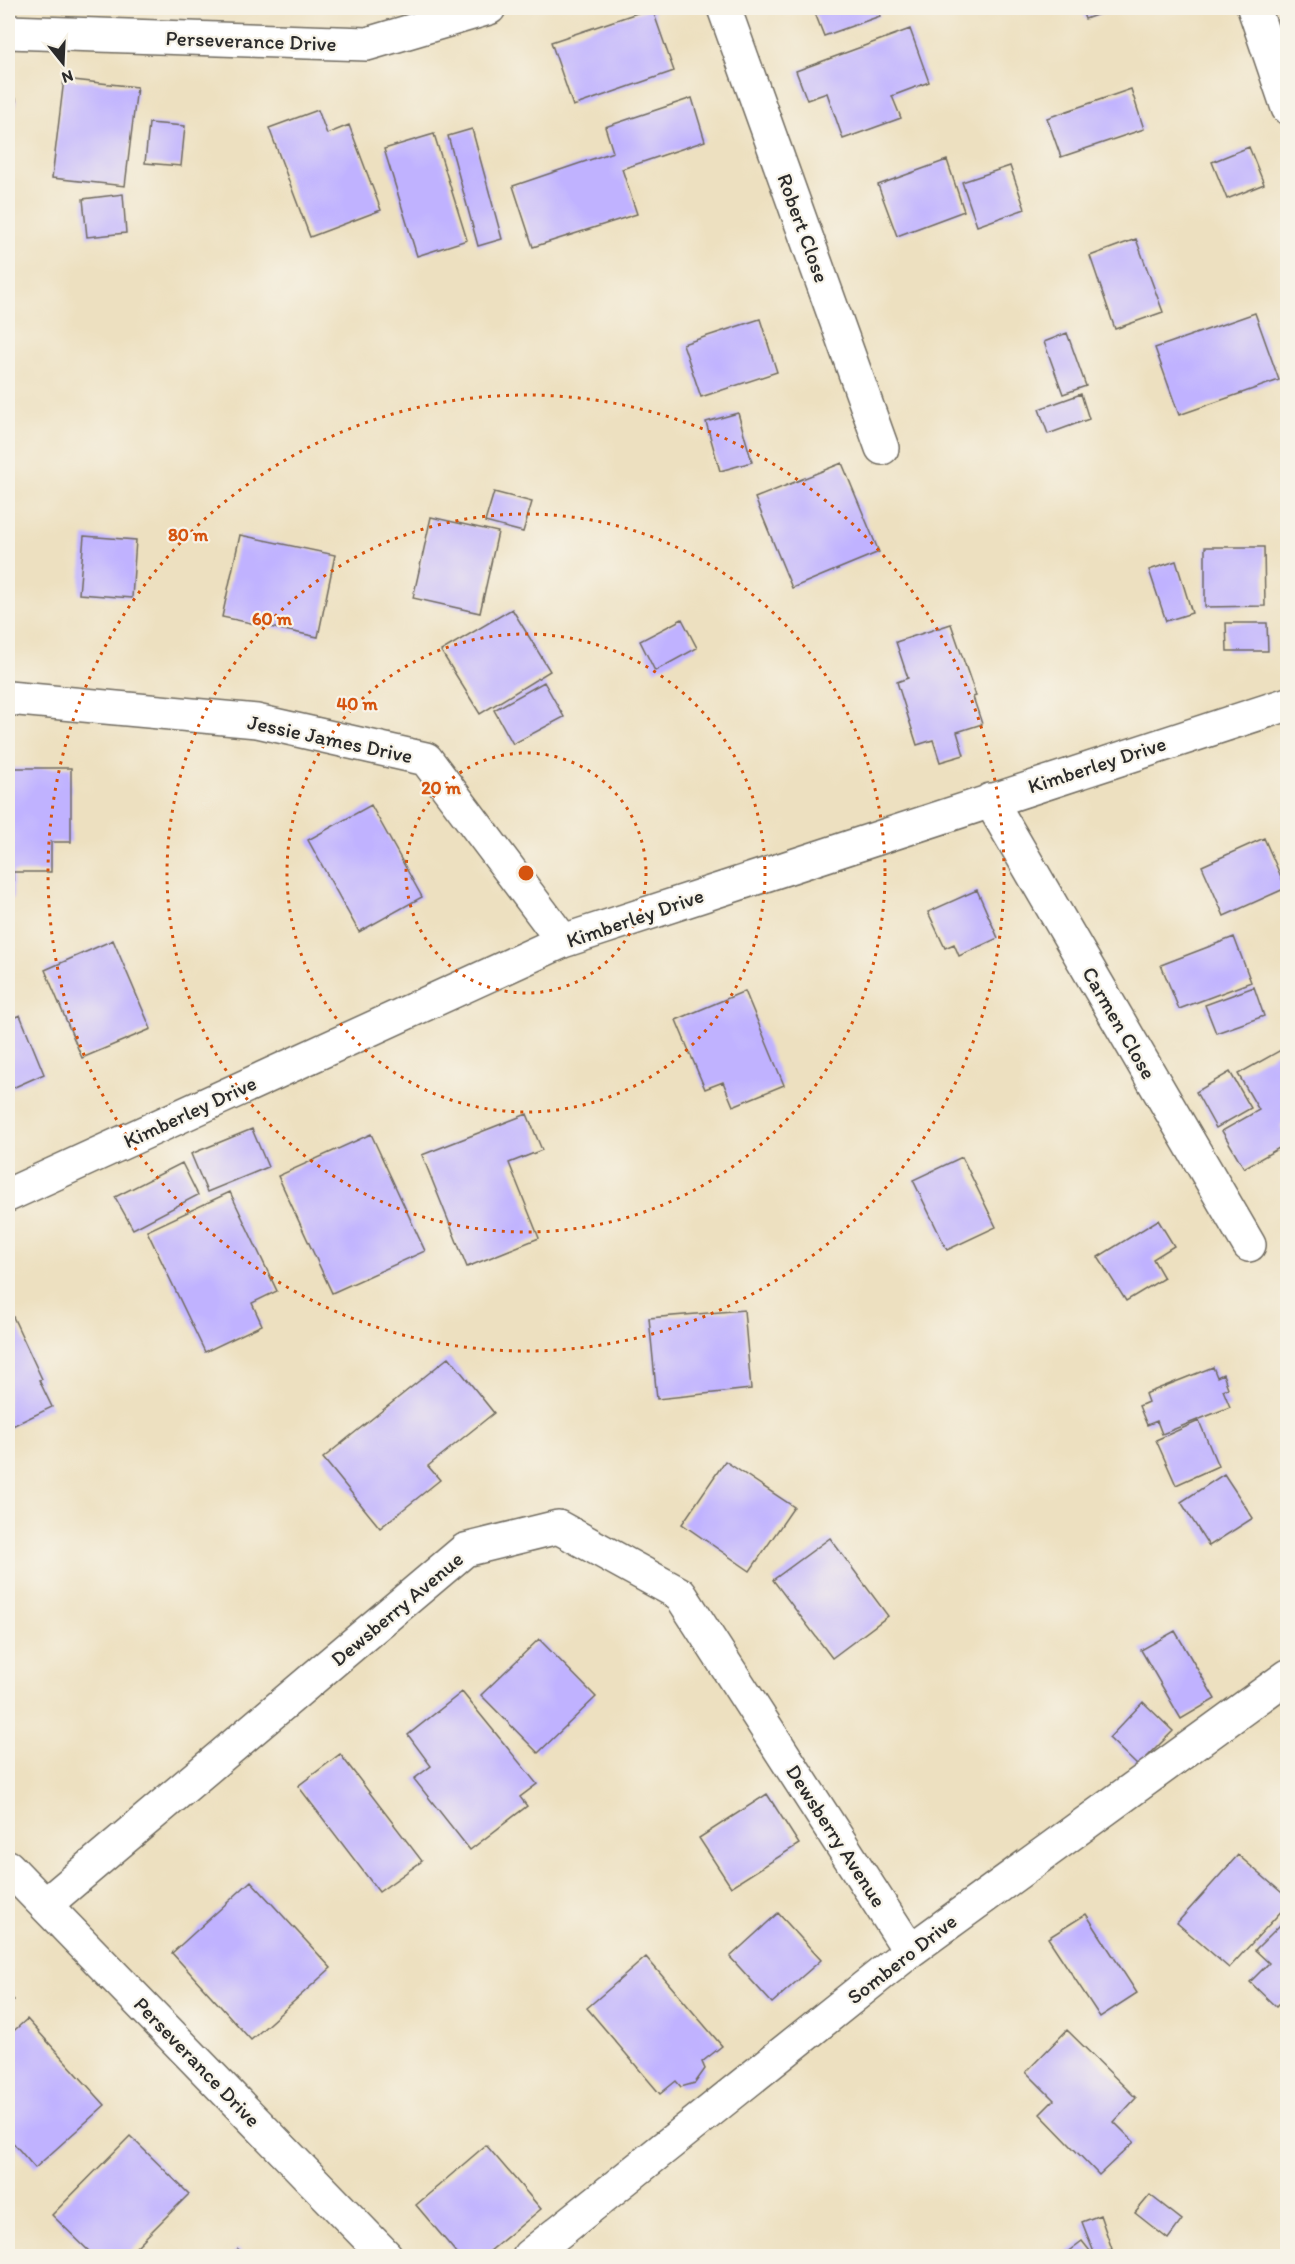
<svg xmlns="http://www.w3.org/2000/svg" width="1295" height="2264" font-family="Itim,sans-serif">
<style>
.building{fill:#c0b2ff}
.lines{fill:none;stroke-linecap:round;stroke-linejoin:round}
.street-casing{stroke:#6f6a5f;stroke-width:36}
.street{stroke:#fff;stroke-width:33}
.ring{fill:none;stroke:#d5540f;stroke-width:3;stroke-dasharray:3 6}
.labels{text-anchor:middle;stroke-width:4.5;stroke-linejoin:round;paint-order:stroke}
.street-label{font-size:21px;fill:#2b2b2b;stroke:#f7f3e8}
.centre{fill:#d5540f;stroke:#f7f3e8;stroke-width:3}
.ring-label{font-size:18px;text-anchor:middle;font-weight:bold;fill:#d5540f;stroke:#f7f3e8;stroke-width:4.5;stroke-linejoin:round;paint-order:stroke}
</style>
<rect width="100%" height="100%" fill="#f7f3e8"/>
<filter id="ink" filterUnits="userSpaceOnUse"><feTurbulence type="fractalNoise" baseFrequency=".0167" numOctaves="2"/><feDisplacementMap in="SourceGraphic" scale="12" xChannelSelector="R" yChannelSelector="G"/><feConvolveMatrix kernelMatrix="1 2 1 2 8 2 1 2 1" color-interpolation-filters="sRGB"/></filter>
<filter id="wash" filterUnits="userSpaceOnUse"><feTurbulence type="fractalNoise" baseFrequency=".008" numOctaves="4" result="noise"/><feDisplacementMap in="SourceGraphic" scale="24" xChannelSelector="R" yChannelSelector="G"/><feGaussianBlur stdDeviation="1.35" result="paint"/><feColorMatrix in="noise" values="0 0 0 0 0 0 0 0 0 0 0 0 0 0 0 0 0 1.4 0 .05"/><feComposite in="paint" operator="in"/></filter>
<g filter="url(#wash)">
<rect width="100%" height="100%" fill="#ede0c0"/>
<g id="blocks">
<path class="building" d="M652,8l22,63 -101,35 -22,-64z
M813,8h64l3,8 -56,20z
M1081,8h35l-31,11z
M910,29l19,53 -37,14 9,22 -58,21 -16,-46 -20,7 -11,-29z
M64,79l73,8 -12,99 -73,-8z
M1131,89l13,40 -83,28 -14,-39z
M8,98l8,1 -7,60h-1z
M692,98l13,43 -83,28 15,45 -104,33 -20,-61 100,-34 -8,-25z
M318,110l9,24 22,-9 32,85 -71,27 -41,-109z
M149,123l36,3 -4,40 -36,-3z
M472,129l30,110 -24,7 -30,-110z
M434,134l33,106 -50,16 -33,-107z
M1249,147l15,37 -37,15 -15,-37z
M947,160l17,51 -67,25 -19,-51z
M1010,166l15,43 -48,17 -15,-44z
M123,194l3,39 -39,4 -4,-38z
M1136,239l27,73 -48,17 -25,-73z
M1255,313l24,67 -100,35 -24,-67z
M760,319l17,53 -76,25 -18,-53z
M1067,333l19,53 -23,8 -19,-52z
M1081,394l8,25 -41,15 -9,-25z
M738,413l14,49 -32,9 -14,-49z
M842,463l37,89 -87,36 -37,-90z
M494,492l38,10 -9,30 -38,-10z
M431,517l67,15 -18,81 -67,-15z
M240,535l95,20 -17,82 -96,-20z
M84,536l52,4 -4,58 -53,-4z
M1205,547h59l1,59 -60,1z
M1176,561l16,52 -26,8 -17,-51z
M512,609l38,62 -70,43 -39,-63z
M682,619l15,29 -42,23 -15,-30z
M1226,623h41l1,28h-41z
M951,624l25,72 -3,1 9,27 -25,8 7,23 -24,7 -7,-22 -16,5 -20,-63 11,-4 -12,-36z
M544,682l20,35 -51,27 -19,-34z
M8,768h63v74h-20v30h-38v27h-5z
M371,805l51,92 -63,35 -51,-92z
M1264,838l22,50 -62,28 -22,-50z
M977,890l21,48 -39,18 -5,-12 -9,4 -17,-36z
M1234,937l17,45 -72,27 -18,-44z
M113,940l38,89 -69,29 -37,-88z
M1254,987l10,29 -48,17 -11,-28z
M745,991l39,94 -51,21 -10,-24 -18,7 -29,-69z
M20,1015l24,59 -36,16v-70z
M1288,1046v76l-8,4 8,12v5l-44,25 -22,-37 37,-21 -21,-36z
M1230,1072l21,36 -35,20 -20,-36z
M527,1114l15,36 -33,13 30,75 -72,29 -45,-112z
M252,1129l16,38 -61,25 -16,-38z
M371,1134l54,117 -93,42 -54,-117z
M962,1157l34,70 -49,23 -34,-70z
M182,1163l16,32 -65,34 -18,-32z
M230,1192l47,99 -25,12 10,22 -57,27 -58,-121z
M1158,1220l16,26 -21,13 11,19 -38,23 -28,-44z
M8,1306l34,73 -3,1 13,27 -44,21z
M744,1310l7,79 -94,10 -8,-81z
M449,1357l45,56 -66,53 12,14 -60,48 -57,-70z
M1213,1367l4,10 6,-3 5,14 -5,2 7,17 -68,27 -5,-13 -10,4 -8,-19 9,-4 -3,-8z
M1199,1421l19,45 -42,19 -20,-45z
M725,1461l69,46 -44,64 -68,-47z
M1224,1474l29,44 -44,28 -28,-44z
M830,1538l58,78 -56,42 -59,-78z
M1175,1631l40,68 -34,20 -40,-69z
M539,1639l57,58 -58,56 -57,-58z
M462,1692l75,92 -17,13 7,9 -57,44 -56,-71 17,-13 -23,-31z
M1143,1702l30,29 -35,35 -29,-28z
M340,1754l82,107 -43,31 -81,-106z
M767,1794l32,50 -68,43 -32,-49z
M1238,1855l50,43v6l-59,64 -52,-45z
M251,1881l80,87 -80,72 -79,-87z
M778,1913l43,47 -49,43 -42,-46z
M1086,1914l51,79 -37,24 -52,-79z
M1288,1917v78l-12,12 -26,-25 19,-19 -14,-13z
M646,1957l76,89 -20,16 3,7 -10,14 -14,4 -5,-6 -16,13 -73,-86z
M8,1994l6,6 -6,7z
M27,2019l78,86 -70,63 -27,-31v-101z
M1067,2030l69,68 -22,24 20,20 -35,33 -59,-61 14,-14 -28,-28z
M130,2136l59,58 -62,62h-33l-42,-41z
M486,2145l55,64 -57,47h-25l-43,-51z
M1150,2195l32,25 -14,19 -33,-26z
M1100,2215l12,34 -17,6 -13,-33z
M1082,2241l12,15h-32z
M238,2249l7,7h-15z"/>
</g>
</g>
<g filter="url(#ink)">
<use href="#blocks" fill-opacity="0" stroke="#6f6a5f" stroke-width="1.5"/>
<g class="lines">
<defs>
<path id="street" d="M724,8l158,440
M1254,8l34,100
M8,32l359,12 122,-36
M8,698l249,23 169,38 137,182
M990,800l259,445
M8,1195l555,-254 725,-237
M8,1867l378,389
M45,1905l420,-355 93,-23 122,67 230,357
M529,2256l381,-305 378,-275"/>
</defs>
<use href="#street" class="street-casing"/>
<use href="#street" class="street"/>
</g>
</g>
<g class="ring">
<circle cx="526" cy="873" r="120"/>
<circle cx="526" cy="873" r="239"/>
<circle cx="526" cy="873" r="359"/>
<circle cx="526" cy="873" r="478"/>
</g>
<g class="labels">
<g class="street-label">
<text transform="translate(251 41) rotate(2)" y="7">Perseverance Drive</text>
<text transform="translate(803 228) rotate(70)" y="7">Robert Close</text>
<text transform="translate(330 739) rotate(12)" y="7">Jessie James Drive</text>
<text transform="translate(1097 765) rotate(-18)" y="7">Kimberley Drive</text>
<text transform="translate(635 918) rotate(-19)" y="7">Kimberley Drive</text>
<text transform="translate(1119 1023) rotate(60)" y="7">Carmen Close</text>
<text transform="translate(190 1112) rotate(-25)" y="7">Kimberley Drive</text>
<text transform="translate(397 1609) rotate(-40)" y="7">Dewsberry Avenue</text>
<text transform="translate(836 1836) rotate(57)" y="7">Dewsberry Avenue</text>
<text transform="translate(902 1959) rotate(-38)" y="7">Sombero Drive</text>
<text transform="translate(197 2062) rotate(46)" y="7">Perseverance Drive</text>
</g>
</g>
<circle cx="526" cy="873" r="9" class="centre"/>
<g class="ring-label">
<text x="188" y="541">80 m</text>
<text x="272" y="625">60 m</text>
<text x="357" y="710">40 m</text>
<text x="441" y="794">20 m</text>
</g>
<rect width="1295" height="2264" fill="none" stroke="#f7f3e8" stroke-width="30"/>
<g transform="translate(63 63) rotate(162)" stroke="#f7f3e8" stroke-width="4.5" paint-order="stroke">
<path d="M0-4.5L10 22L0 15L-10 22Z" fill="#2b2b2b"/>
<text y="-9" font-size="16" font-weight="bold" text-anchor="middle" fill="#2b2b2b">N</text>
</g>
</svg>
